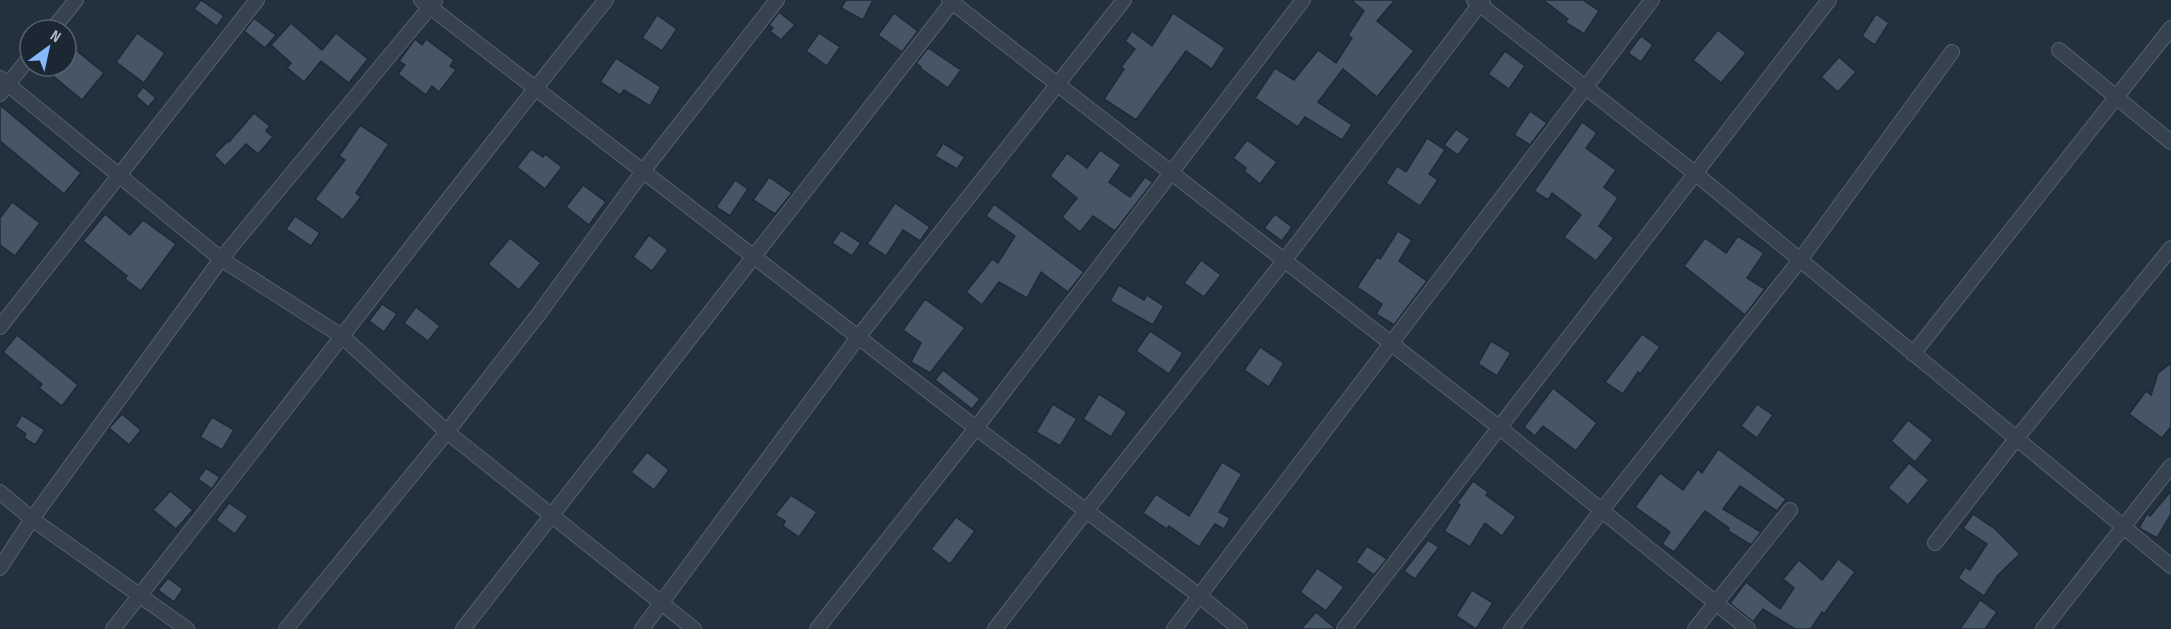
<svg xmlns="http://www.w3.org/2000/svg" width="2171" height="629" font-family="'Sofia Sans Condensed',sans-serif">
  <rect width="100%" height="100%" fill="#23313f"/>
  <!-- building -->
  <g fill="#475666" stroke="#1e2936" stroke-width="1.5">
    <polygon points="201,0 224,16 217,26 194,9"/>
    <polygon points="846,0 873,0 863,20 841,8"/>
    <polygon points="1351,0 1395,0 1377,21 1414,51 1377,97 1343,69 1318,102 1352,125 1342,140 1305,117 1298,127 1255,98 1275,68 1294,80 1318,50 1336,63 1352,38 1348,35 1364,11"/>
    <polygon points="1543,0 1583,0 1599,11 1584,34 1565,22 1568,19"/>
    <polygon points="779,12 795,25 781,40 770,31 773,28 769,25"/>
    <polygon points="894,13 918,31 902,52 878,35"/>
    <polygon points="1173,13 1225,48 1212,69 1186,51 1136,120 1104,99 1124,69 1121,67 1135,49 1125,41 1132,31 1152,46"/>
    <polygon points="1876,14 1889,23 1875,45 1862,36"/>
    <polygon points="657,15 677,29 662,51 642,38"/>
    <polygon points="254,18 276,35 265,48 244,31"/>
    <polygon points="291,23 322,50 336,33 368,59 349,83 321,61 304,82 287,68 291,63 271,45"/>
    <polygon points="1718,30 1746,53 1721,83 1693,60"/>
    <polygon points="137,33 165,53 144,83 116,62"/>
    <polygon points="819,33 840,47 827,66 806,51"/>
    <polygon points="1641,36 1653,45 1641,62 1628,53"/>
    <polygon points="415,39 422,45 426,39 454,60 450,66 456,70 439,92 432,86 426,95 398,74 405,65 399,61"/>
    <polygon points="66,42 104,73 82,100 41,66 66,66"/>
    <polygon points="928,48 961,70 948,88 920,68 921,67 916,63"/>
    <polygon points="1505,51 1525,66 1509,89 1488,74"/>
    <polygon points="1839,57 1856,72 1838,92 1821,77"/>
    <polygon points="616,58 661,87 650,106 624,90 620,95 600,82"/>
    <polygon points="143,87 156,98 148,107 136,96"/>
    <polygon points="0,105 81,173 64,194 0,141"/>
    <polygon points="1530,111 1547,123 1530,145 1514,135"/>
    <polygon points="254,113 270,126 266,131 273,137 258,154 246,144 225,166 214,155 228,141 229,142"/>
    <polygon points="1582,122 1597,133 1586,148 1616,170 1604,187 1618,198 1599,226 1614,238 1596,261 1564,237 1581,215 1552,193 1548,200 1534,191"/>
    <polygon points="360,125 389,144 356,193 361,197 343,220 315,199 345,160 339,156"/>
    <polygon points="1456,129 1470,139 1458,155 1444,145"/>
    <polygon points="1427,138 1445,150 1429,174 1438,180 1420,206 1386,183 1397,166 1406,172"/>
    <polygon points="1247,140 1277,162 1260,184 1244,171 1246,168 1233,158"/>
    <polygon points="943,143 965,157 957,169 935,156"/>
    <polygon points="531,149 543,157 545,154 562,167 545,189 517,167"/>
    <polygon points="1100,150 1121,165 1109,182 1130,197 1145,177 1153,182 1115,231 1093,216 1080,232 1062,217 1077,198 1050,176 1067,153 1087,168"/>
    <polygon points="769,177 792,193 775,214 753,200"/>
    <polygon points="735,180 748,189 730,216 716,207"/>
    <polygon points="583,185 606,202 589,225 566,207"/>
    <polygon points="12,202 40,223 15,256 0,245 0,218"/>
    <polygon points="895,203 930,227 920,241 903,230 886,256 867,244"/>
    <polygon points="994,204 1084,272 1068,292 1041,272 1027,298 999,282 982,305 966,292 992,259 998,263 1015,236 986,216"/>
    <polygon points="105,214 130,235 143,220 176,244 141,291 125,279 127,276 83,241"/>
    <polygon points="1275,214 1292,227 1282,241 1264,228"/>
    <polygon points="295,216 320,233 311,246 286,229"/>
    <polygon points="841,230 861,243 852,256 832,243"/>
    <polygon points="1398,231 1412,240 1399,261 1427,281 1394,325 1376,314 1382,304 1357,287 1377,257 1380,259"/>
    <polygon points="649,235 668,250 652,271 633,257"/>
    <polygon points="1738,236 1764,253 1747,278 1765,289 1745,315 1684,266 1705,238 1726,253"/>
    <polygon points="510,238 541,263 519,290 488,264"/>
    <polygon points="1201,260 1221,275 1204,297 1184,283"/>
    <polygon points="1119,285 1144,300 1147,295 1164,306 1153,325 1110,301"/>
    <polygon points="925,299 965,328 930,373 911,362 921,343 903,330"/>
    <polygon points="382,304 397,314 384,332 369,321"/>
    <polygon points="416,307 440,326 428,341 404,323"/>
    <polygon points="1150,331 1183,353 1169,374 1136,351"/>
    <polygon points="1642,334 1660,347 1640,374 1638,372 1623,394 1605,382"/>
    <polygon points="17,335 78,385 62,406 39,388 42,384 3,352"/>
    <polygon points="1491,341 1511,353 1497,376 1478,364"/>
    <polygon points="1260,347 1284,363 1269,387 1244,370"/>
    <polygon points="2171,363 2171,427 2162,438 2129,414 2146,391 2151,395 2158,373"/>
    <polygon points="943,370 980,399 972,409 935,380"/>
    <polygon points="1553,388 1597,423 1576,451 1543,426 1535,436 1524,427"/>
    <polygon points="1099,394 1127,412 1111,437 1083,419"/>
    <polygon points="1053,404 1077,419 1060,446 1036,432"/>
    <polygon points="1757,404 1773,415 1757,438 1741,426"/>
    <polygon points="122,414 141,430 129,445 109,428"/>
    <polygon points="22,415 45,430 35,445 24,438 26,434 15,426"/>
    <polygon points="212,417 234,430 222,450 200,437"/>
    <polygon points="1908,420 1933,440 1915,462 1891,441"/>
    <polygon points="1718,449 1786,499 1777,511 1740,486 1723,509 1761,532 1751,545 1728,531 1729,528 1705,511 1674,552 1662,544 1670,532 1635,507 1660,473 1683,490 1698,469 1702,473"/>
    <polygon points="647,452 669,470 654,490 631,472"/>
    <polygon points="1222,462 1242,474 1219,512 1230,518 1224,529 1215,524 1199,547 1169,526 1167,529 1143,513 1156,494 1189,516"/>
    <polygon points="1909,463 1929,480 1908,505 1888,488"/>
    <polygon points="206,468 220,477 212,489 198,479"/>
    <polygon points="1473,481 1488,492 1486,495 1516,517 1502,536 1485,523 1470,547 1444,531 1460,505 1457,503"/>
    <polygon points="170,491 193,510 176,529 153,510"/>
    <polygon points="2171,491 2171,514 2157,538 2139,528 2147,514 2150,516"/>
    <polygon points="791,495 817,512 799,537 783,526 785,521 775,515"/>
    <polygon points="229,503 248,516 235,534 216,520"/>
    <polygon points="1973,514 1995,529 2020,554 1998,575 1984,596 1958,578 1965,567 1970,570 1987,544 1963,528"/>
    <polygon points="956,517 975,531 950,564 931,549"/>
    <polygon points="1428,540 1439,547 1415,579 1404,571"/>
    <polygon points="1367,546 1387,559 1374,575 1356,562"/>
    <polygon points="1838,559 1855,572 1824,614 1822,612 1811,629 1795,629 1763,609 1753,622 1730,603 1746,582 1780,609 1794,588 1783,579 1799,560 1822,580"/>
    <polygon points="1317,568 1344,587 1326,611 1300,592"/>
    <polygon points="168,578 183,589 174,602 158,590"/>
    <polygon points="1472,590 1493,603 1476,629 1456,616"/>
    <polygon points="1980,600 1997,612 1985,629 1960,629"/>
    <polygon points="1316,612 1335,628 1335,629 1301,629"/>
  </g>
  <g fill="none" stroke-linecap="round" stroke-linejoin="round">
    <defs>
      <g id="street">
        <polyline points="421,0 976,428 1201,597 1240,629"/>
        <polyline points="949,0 1500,428 1748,629"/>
        <polyline points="1474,0 1696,174 2171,566"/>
        <polyline points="52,30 76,0"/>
        <polyline points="2059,50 2171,142"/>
        <polyline points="0,78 221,259 343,337 447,432 694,629"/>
        <polyline points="0,94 30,57"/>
        <polyline points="0,327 257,0"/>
        <polyline points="1913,354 2171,28"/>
        <polyline points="0,492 32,519 187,629"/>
        <polyline points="1935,543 2016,439 2171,248"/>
        <polyline points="0,568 32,519 221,259 435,1"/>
        <path d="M113,629C279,421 439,207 606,0"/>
        <polyline points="286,629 447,432 538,315 644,170 777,0"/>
        <polyline points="463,629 954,0"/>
        <polyline points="642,629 859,336 1124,0"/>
        <polyline points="817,629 976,428 1303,0"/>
        <polyline points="995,629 1086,511 1284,261 1483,0"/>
        <polyline points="1174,629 1652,0"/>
        <polyline points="1344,629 1829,0"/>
        <polyline points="1511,629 1602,510 1800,260 1952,52"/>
        <polyline points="1695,629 1790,510"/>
        <polyline points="2043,629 2171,466"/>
      </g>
    </defs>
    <!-- street casing -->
    <use href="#street" stroke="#55606d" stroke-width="16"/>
    <!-- street -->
    <use href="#street" stroke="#37424f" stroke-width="14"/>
  </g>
  <!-- north arrow -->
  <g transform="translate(48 48) rotate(33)"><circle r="28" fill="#1c2734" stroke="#586370" stroke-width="1.5"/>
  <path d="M0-4.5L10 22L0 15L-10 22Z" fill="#86b9fc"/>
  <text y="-9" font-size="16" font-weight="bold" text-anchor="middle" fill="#b3bdca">N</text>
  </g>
</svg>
